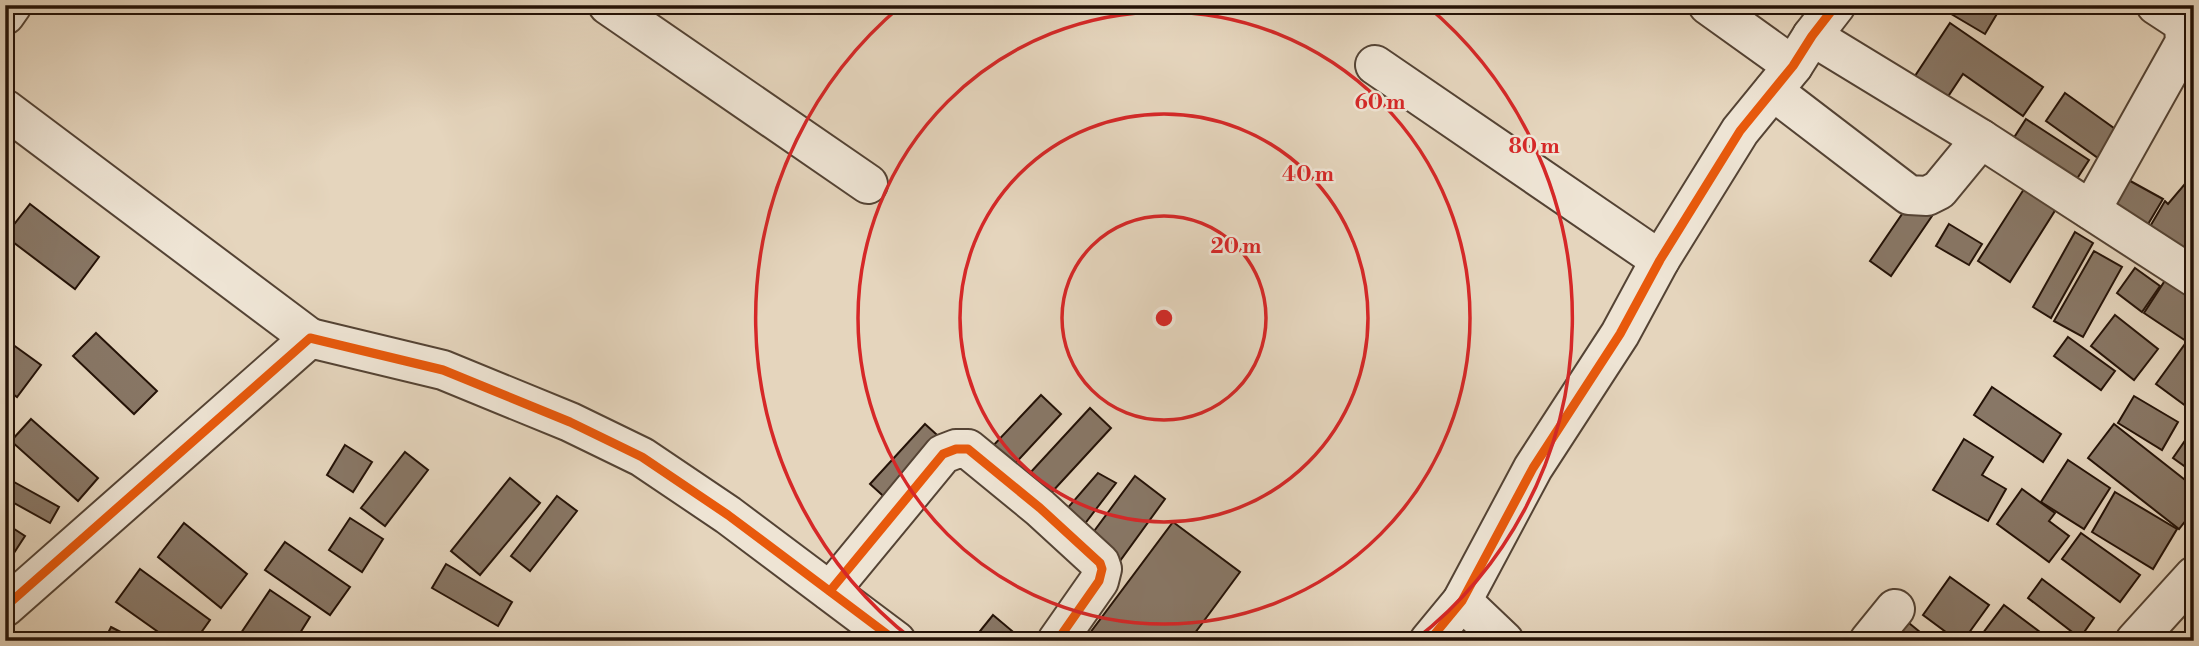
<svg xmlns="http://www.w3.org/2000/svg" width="2199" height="646" font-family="'Libre Bodoni',serif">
  <rect width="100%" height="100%" fill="#e5d5bd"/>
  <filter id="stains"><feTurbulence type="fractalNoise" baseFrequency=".00286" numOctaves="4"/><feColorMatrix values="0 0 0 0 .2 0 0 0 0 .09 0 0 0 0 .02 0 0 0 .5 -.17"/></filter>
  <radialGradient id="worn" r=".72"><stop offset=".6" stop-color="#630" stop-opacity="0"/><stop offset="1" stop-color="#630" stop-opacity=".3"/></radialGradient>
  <!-- building -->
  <g fill="#876" stroke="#241207" stroke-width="2">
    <polygon points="1936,5 1998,5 2001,7 1985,34"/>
    <polygon points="1950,23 2043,87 2023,116 1963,74 1941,107 1909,85"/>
    <polygon points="2065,93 2125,136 2105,163 2046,121"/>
    <polygon points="2026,119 2089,160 2069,191 2006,150"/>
    <polygon points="2194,169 2194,262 2145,235 2165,201 2168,204 2185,184"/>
    <polygon points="2114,172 2163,199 2144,231 2097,205"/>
    <polygon points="2024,189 2056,209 2010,282 1978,261"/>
    <polygon points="1911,201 1932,216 1891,276 1870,261"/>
    <polygon points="30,204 99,257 75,289 5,236"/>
    <polygon points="1949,224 1982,244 1969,265 1936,246"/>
    <polygon points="2075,232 2093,243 2051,318 2033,307"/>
    <polygon points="2094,251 2122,267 2083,337 2054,321"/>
    <polygon points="2135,268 2160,286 2142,312 2117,293"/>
    <polygon points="2166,279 2194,297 2194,343 2191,341 2189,343 2144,313"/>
    <polygon points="2115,315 2158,349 2134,380 2091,346"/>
    <polygon points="96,333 157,391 134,414 73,356"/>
    <polygon points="2068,337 2115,371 2101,390 2054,356"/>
    <polygon points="5,339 41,365 17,397 5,388"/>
    <polygon points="2185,344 2194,351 2194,412 2156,384"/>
    <polygon points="1992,387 2061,434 2043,462 1974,415"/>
    <polygon points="1041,395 1061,414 1010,469 990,449"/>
    <polygon points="2134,396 2178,422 2162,450 2118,423"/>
    <polygon points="1090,408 1111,428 1051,493 1030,473"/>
    <polygon points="31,419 98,478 78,501 11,441"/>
    <polygon points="925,424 947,444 891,503 870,484"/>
    <polygon points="2114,424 2194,487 2194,510 2179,529 2088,458"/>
    <polygon points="2191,432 2194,434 2194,473 2173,458"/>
    <polygon points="1964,439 1993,457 1982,475 2006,489 1988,521 1933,490"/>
    <polygon points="345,445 372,462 353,492 327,475"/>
    <polygon points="405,452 428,470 385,526 361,508"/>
    <polygon points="2068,460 2110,488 2084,529 2041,502"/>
    <polygon points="1098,473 1116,483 1077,534 1059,518"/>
    <polygon points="1135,476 1165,499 1117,565 1086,542"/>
    <polygon points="5,477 59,507 50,523 5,498"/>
    <polygon points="510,478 540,503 480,575 451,551"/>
    <polygon points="2022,489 2055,513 2049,521 2069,536 2049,562 1997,524"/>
    <polygon points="2115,492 2177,529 2153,569 2092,532"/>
    <polygon points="557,496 577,511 530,571 511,556"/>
    <polygon points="350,518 383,539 362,572 329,550"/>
    <polygon points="1173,522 1240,572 1189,641 1084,641"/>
    <polygon points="5,523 25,536 12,556 5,552"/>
    <polygon points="184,523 247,574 221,608 158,557"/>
    <polygon points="2081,533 2140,575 2120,602 2062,559"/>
    <polygon points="285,542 350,587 330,615 265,570"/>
    <polygon points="446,564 512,602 498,626 432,588"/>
    <polygon points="140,569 210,620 195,641 171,641 116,602"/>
    <polygon points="1950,577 1989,605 1963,641 1958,641 1923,615"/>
    <polygon points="2042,579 2094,618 2080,638 2028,598"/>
    <polygon points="270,590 310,617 295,641 253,641 241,633"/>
    <polygon points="2004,605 2052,641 1977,641"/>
    <polygon points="993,615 1024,641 972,641"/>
    <polygon points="1904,619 1931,641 1887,641"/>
    <polygon points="111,627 138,641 104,641"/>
  </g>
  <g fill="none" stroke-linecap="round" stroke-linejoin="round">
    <defs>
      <g id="minor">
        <polyline points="608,5 868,184"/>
        <polyline points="1708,5 1793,66"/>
        <polyline points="5,15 12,5"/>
        <polyline points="1812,36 1981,139 2194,277"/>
        <polyline points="1375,65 1660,260"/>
        <polyline points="1773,91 1909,195 1927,196 1939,190 1981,139"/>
        <polyline points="5,109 310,338"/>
        <polyline points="2091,210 2185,42 2184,26 2182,22 2156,5"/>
        <polyline points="830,591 943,454 956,449 968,449 1040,508 1100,563 1102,569 1099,581 1057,641"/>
        <polyline points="1462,601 1504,641"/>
        <polyline points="5,607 310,338 443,370 570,422 642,457 728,515 896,641"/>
        <polyline points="1429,641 1462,601 1533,468 1620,334 1660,260 1740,131 1793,66 1812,36 1836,5"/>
        <polyline points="1869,641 1895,609"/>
        <polyline points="2135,641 2194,576"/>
      </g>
    </defs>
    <!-- minor casing -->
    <use href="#minor" stroke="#544334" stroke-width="42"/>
    <!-- minor -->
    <use href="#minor" stroke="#eee4d4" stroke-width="38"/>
    <defs>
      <g id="cycleway">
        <polyline points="830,591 943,454 956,449 968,449 1040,508 1100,563 1102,569 1099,581 1057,641"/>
        <polyline points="5,607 310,338 443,370 570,422 642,457 728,515 896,641"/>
        <polyline points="1429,641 1462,601 1533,468 1620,334 1660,260 1740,131 1793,66 1812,36 1836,5"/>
      </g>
    </defs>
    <!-- cycleway casing -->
    <use href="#cycleway" stroke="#eee4d4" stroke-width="13"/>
    <!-- cycleway -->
    <use href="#cycleway" stroke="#e8590c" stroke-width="9"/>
  </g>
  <!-- distance rings -->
  <g fill="none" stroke="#d62828" stroke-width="3.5">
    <circle cx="1164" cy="318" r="102"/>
    <circle cx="1164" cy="318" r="204"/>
    <circle cx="1164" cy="318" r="306"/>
    <path d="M913 640A408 408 0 0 1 902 5M1426 5A408 408 0 0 1 1415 640"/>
  </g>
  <circle cx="1164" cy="318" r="10" fill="#d62828" stroke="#eee4d4" stroke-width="3.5"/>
  <g font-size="21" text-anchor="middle" font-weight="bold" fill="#d62828" stroke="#eee4d4" stroke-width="5" stroke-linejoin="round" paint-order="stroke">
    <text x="1380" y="109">60 m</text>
    <text x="1534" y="153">80 m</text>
    <text x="1308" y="181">40 m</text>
    <text x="1236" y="253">20 m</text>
  </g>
  <!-- margin -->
  <rect width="2199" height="646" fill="none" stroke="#e5d5bd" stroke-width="28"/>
  <rect x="7" y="7" width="2185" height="632" fill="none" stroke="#241207" stroke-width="3.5"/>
  <rect x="14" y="14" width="2171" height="618" fill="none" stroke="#241207" stroke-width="2"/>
  <rect width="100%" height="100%" filter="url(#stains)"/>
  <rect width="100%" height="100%" fill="url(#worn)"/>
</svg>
